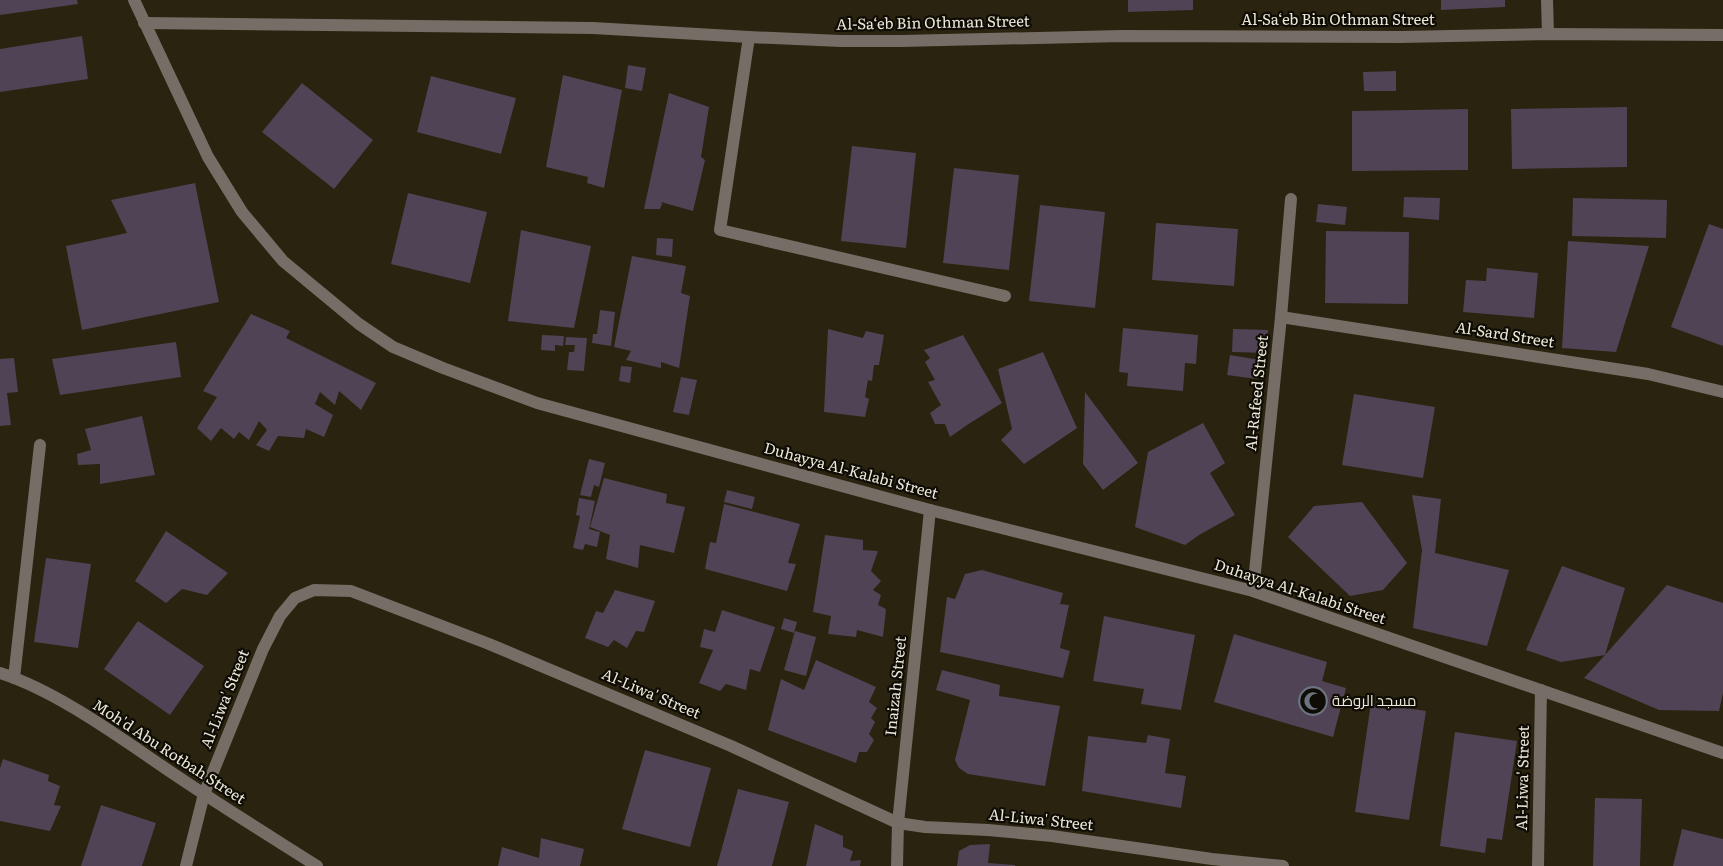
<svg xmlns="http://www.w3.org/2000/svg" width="1723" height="866" font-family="Literata,Cairo,serif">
  <rect width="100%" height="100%" fill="#2a230f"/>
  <!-- building -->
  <g fill="#504355">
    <polygon points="0,0 77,0 78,4 0,15"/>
    <polygon points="1128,0 1193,0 1193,10 1128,12"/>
    <polygon points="1441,0 1505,0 1505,7 1441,10"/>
    <polygon points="82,36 88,79 0,92 0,49"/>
    <polygon points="628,65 646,68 642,91 625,88"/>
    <polygon points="1396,71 1396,91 1364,91 1363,72"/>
    <polygon points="563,75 622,90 604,188 587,183 588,177 546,167"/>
    <polygon points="431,76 516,98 501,154 417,132"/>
    <polygon points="302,83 373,140 334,189 262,132"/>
    <polygon points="669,93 709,107 701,157 705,160 693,211 661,202 662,204 660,209 644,209"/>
    <polygon points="1627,107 1627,167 1512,169 1511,109"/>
    <polygon points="1468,109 1468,170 1352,171 1352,111"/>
    <polygon points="852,146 916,153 906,248 841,241"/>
    <polygon points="954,168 1019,175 1009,270 943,263"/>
    <polygon points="195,183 219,302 82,330 66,246 127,233 111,200"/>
    <polygon points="408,193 487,212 470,283 391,264"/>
    <polygon points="1404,197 1440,198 1439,220 1403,217"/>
    <polygon points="1573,198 1667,200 1666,238 1572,236"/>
    <polygon points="1318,204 1347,207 1345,225 1316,222"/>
    <polygon points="1040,205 1105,212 1095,308 1029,301"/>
    <polygon points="1156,223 1238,229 1234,286 1152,280"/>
    <polygon points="1709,224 1723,229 1723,346 1671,327"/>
    <polygon points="521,230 591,246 574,328 508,321"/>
    <polygon points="1326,231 1409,232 1408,304 1325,303"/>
    <polygon points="657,238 673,239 672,257 656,255"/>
    <polygon points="1568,241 1649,246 1616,352 1562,348"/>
    <polygon points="632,256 686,266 681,293 690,296 679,368 661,362 661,368 626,360 631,351 614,347"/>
    <polygon points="1487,268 1538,273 1534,318 1463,312 1466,280 1486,281"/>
    <polygon points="600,310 615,312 611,346 592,343 593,334 597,334"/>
    <polygon points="251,314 290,331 286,338 376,383 361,410 339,391 335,405 320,392 315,404 333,415 324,437 306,429 304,438 278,436 269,451 256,445 267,430 259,421 249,440 239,432 234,439 221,428 211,441 197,428 217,397 203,391"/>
    <polygon points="1123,328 1198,335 1196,364 1185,363 1183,391 1127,386 1128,373 1119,372"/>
    <polygon points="828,329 863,338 866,331 884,335 879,365 874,365 872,381 868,380 865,397 869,399 865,417 824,412"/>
    <polygon points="1233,329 1268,330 1267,353 1232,352"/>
    <polygon points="542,335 564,336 563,346 555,345 555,351 541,350"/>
    <polygon points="963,335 1002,403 967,425 950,437 945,424 935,424 930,413 941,405 928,382 935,380 925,362 930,358 924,350"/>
    <polygon points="566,337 587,338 584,371 567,370 569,352 574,352 575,345 565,345"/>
    <polygon points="176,342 181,377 60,395 52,359"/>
    <polygon points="1043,352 1077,428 1024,464 1001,440 1012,429 998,369"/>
    <polygon points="1230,355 1260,360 1257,379 1227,375"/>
    <polygon points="14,358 18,392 7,393 11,425 0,426 0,359"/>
    <polygon points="621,366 632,367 630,383 619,381"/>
    <polygon points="681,377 697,380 689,415 673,412"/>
    <polygon points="1085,392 1138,463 1103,490 1083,464"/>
    <polygon points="1354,394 1435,407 1423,478 1342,465"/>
    <polygon points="142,416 155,475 100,484 100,464 78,465 77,454 91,450 85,429"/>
    <polygon points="1203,423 1225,463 1210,473 1235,515 1199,535 1185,545 1135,527 1148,452"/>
    <polygon points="589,459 605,463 599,487 594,485 591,497 580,495"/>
    <polygon points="604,478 667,494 666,503 685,507 674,553 640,545 638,568 606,559 610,535 590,527"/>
    <polygon points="727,490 755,497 752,509 724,502"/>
    <polygon points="1412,495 1441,499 1435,553 1509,570 1487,646 1413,628 1422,550"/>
    <polygon points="579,498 595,501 589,529 600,532 597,547 585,544 583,550 573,548 580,516 576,515"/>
    <polygon points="1362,502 1407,563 1383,590 1350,596 1288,537 1314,506"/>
    <polygon points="724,504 800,524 788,563 796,564 787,591 705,569 710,542 716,543"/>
    <polygon points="166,531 228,573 207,595 182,589 166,603 135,581"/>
    <polygon points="825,535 863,540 863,550 878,551 871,571 881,581 873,590 881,595 878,605 886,609 883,637 857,630 856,637 828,634 831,616 813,612"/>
    <polygon points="46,558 91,564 78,648 34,642"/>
    <polygon points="1562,566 1625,588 1605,655 1667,585 1723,603 1723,693 1719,711 1659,710 1584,678 1605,655 1561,662 1526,650"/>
    <polygon points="982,570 1063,593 1060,604 1069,605 1060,648 1070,651 1063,678 940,652 947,597 955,599 965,574"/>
    <polygon points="615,590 655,601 644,632 636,631 627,648 614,640 608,647 585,638 596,611 603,613"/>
    <polygon points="722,610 775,627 760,672 750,669 746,690 726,684 720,691 699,683 713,650 700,647 704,629 715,632"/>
    <polygon points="1104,616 1195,635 1181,710 1141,704 1144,689 1093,681"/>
    <polygon points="784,618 797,622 794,633 781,629"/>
    <polygon points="138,621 204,666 170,715 104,669"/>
    <polygon points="795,631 816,637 806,676 784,670"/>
    <polygon points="1234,634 1327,662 1322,681 1346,688 1333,737 1214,702"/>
    <polygon points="816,660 876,687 869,702 877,708 871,718 875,722 869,734 874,740 867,752 859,752 856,763 768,730 781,679 804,690"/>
    <polygon points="942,670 1000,685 999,696 1060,706 1045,786 968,774 959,768 955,760 970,700 936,690"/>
    <polygon points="1371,703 1426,711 1409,820 1355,812"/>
    <polygon points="1455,732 1517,741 1502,840 1487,838 1485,853 1440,846"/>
    <polygon points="1148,735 1170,739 1165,773 1186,776 1181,808 1082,791 1088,736 1146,743"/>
    <polygon points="645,750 711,768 690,847 622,829"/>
    <polygon points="3,759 49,775 48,781 60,786 54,805 61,806 50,831 0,821 0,768"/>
    <polygon points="738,789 789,802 772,866 717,866"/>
    <polygon points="1595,798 1642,799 1640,866 1593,866"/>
    <polygon points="101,805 156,823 142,866 81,866"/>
    <polygon points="815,824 843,836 843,847 853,851 850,861 861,860 860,866 806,866"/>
    <polygon points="1682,829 1723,839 1723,866 1673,866"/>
    <polygon points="541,838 584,849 580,866 498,866 502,847 539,858"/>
    <polygon points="990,844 988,863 1015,865 1015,866 957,866 959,851 970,845"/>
  </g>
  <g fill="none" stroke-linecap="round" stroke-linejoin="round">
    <!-- minor -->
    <g stroke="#756d66" stroke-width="12">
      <polyline points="134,0 208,157 242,212 283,261 359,324 393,347 443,368 537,403 930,510 1253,591 1723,753"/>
      <polyline points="1547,0 1548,34"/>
      <polyline points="144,23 593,28 749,37 841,41 901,41 1122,36 1401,37 1548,34 1723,35"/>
      <polyline points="749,37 720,230 1005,296"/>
      <polyline points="1281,317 1648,374 1723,392"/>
      <polyline points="1253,591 1281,317 1291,199"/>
      <path d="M0,673C54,690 115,734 162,766C213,801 265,833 317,866"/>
      <polyline points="14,678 40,445"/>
      <polyline points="186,866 204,794 263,649 280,616 295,598 314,590 351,591 489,644 731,746 898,823 925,827 988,830 1052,836 1212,859 1283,866"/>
      <polyline points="897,866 898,823 930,510"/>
      <polyline points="1538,866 1541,690"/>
    </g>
  </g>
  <!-- icons -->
  <defs>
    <symbol id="mosque-ring" viewBox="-11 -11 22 22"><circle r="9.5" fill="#0f0c05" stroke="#6b7280" stroke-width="1.5"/><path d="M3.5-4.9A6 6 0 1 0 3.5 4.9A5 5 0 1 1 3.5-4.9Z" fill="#6b7280"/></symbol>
  </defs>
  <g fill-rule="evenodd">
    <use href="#mosque-ring" x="1297" y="685" width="32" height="32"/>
  </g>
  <g text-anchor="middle" stroke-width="4.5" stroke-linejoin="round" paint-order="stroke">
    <!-- street labels -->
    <g font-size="15" fill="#ebe7da" stroke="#0f0c05">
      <text x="1338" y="25">Al-Sa‘eb Bin Othman Street</text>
      <text transform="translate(933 23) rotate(-1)" y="5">Al-Sa‘eb Bin Othman Street</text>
      <text transform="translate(1505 335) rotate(9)" y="5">Al-Sard Street</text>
      <text transform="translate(1257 393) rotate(-84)" y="5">Al-Rafeed Street</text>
      <text transform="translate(851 471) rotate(15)" y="5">Duhayya Al-Kalabi Street</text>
      <text transform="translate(1300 592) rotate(18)" y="5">Duhayya Al-Kalabi Street</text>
      <text transform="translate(896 686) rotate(-84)" y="5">Inaizah Street</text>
      <text transform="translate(651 694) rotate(23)" y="5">Al-Liwa' Street</text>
      <text transform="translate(225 699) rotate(-68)" y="5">Al-Liwa' Street</text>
      <text transform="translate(169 752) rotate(33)" y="5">Moh'd Abu Rotbah Street</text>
      <text transform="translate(1523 778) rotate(-89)" y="5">Al-Liwa' Street</text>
      <text transform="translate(1041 820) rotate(6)" y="5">Al-Liwa' Street</text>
    </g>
    <!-- poi labels -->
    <g font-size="15" fill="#ebe7da" stroke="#0f0c05" text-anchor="start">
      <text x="1332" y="706">مسجد الروضة</text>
    </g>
  </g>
</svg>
